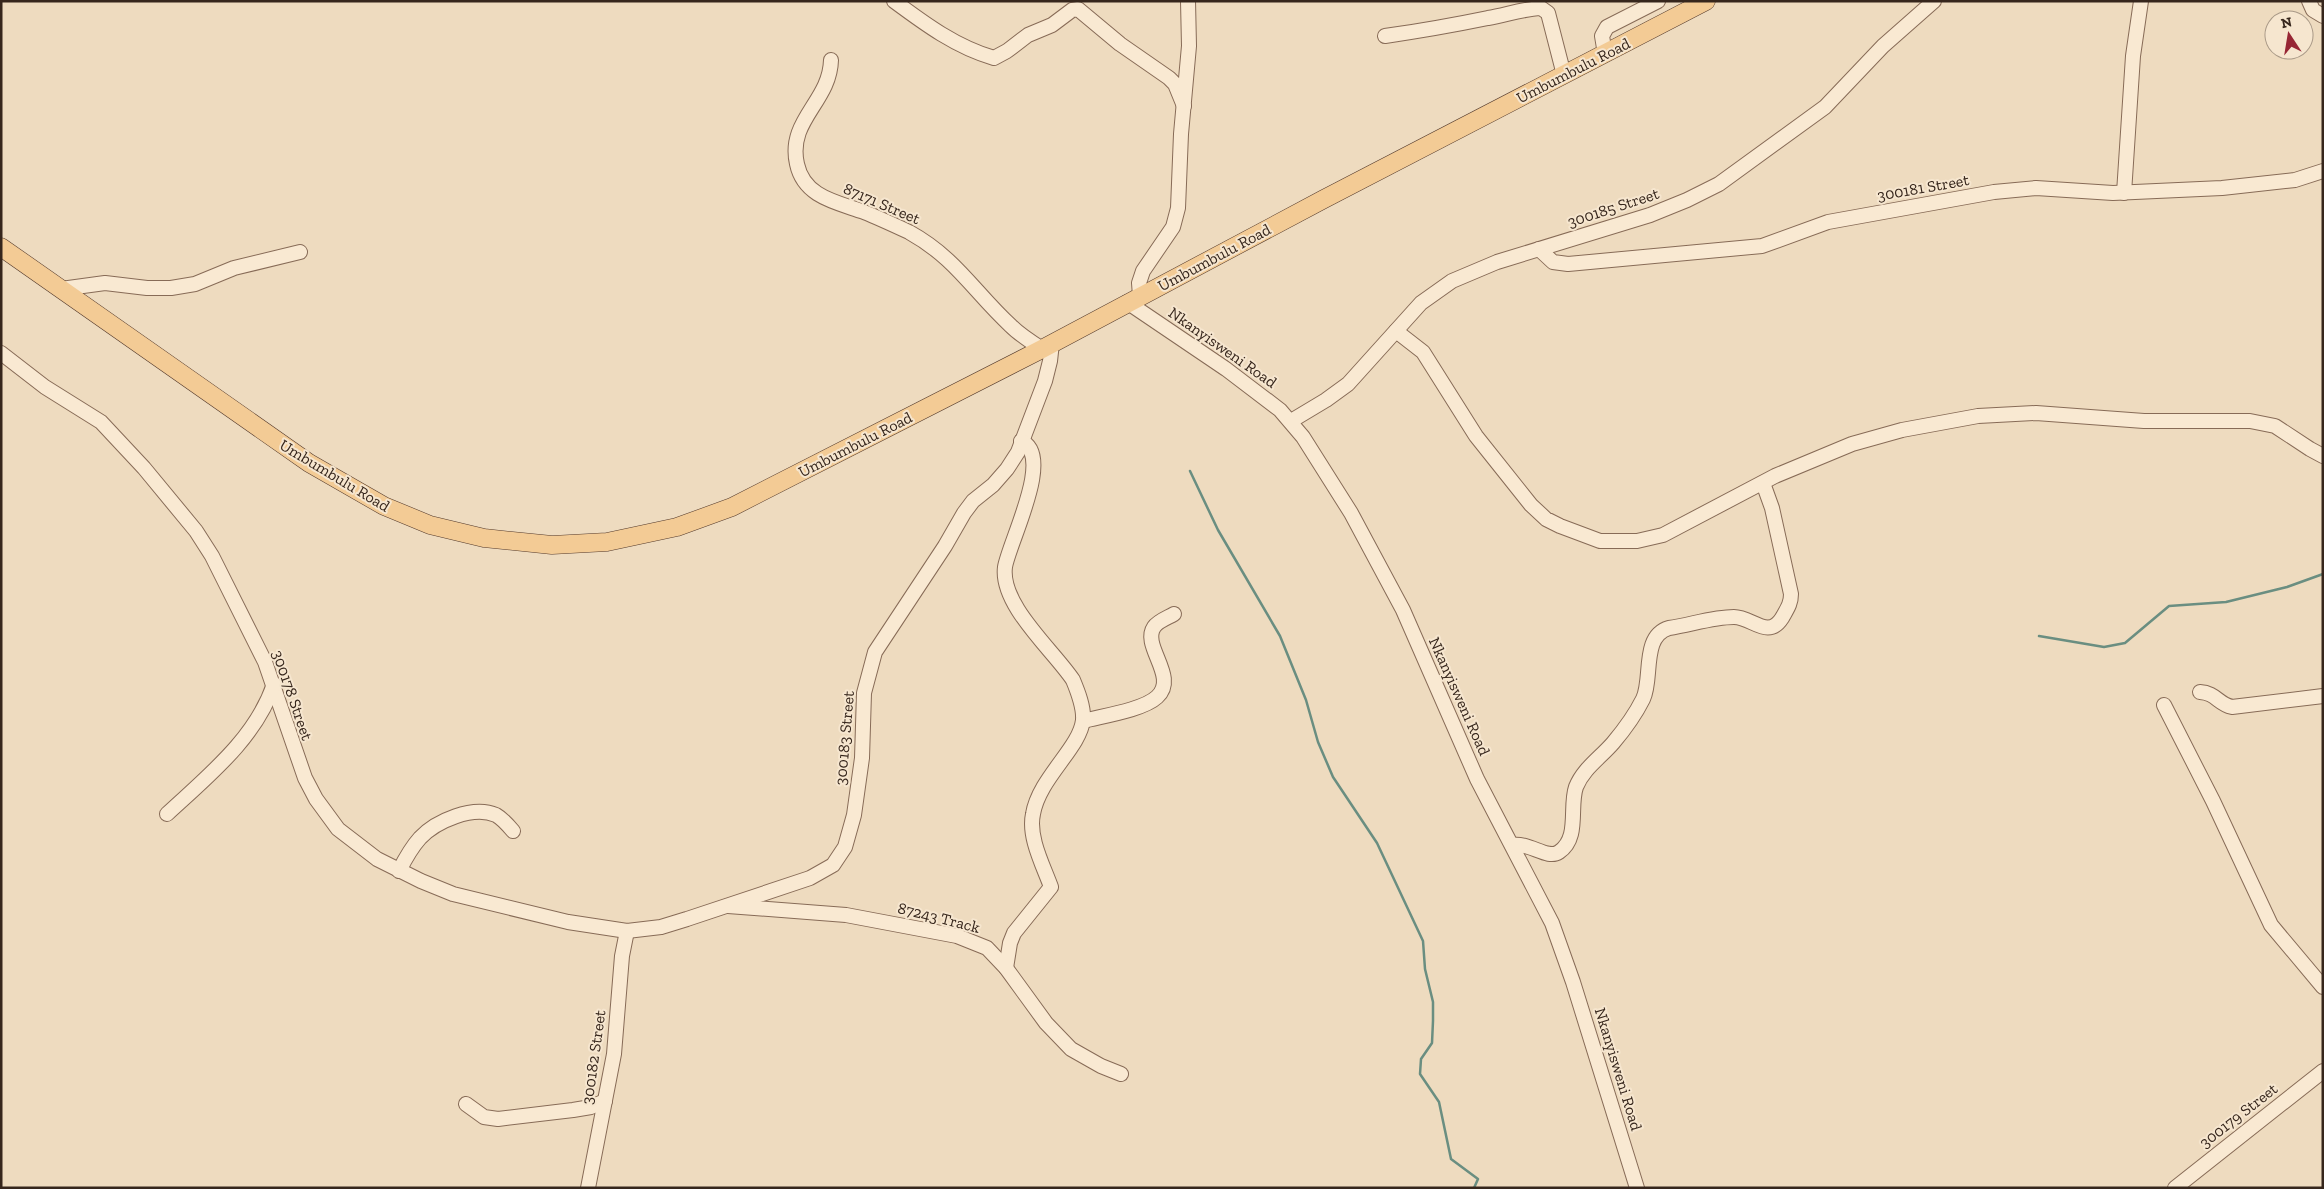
<svg xmlns="http://www.w3.org/2000/svg" width="2324" height="1189" font-family="'Zilla Slab',serif">
  <rect width="100%" height="100%" fill="#eedbbf"/>
  <g fill="none" stroke-linecap="round" stroke-linejoin="round">
    <!-- stream -->
    <g stroke="#6a8e81" stroke-width="2.5">
      <polyline points="1190,471 1218,530 1280,636 1306,700 1318,742 1333,777 1377,843 1423,941 1425,969 1433,1002 1433,1021 1432,1043 1421,1059 1420,1074 1439,1102 1451,1159 1478,1179 1474,1188"/>
      <polyline points="2039,636 2104,647 2125,643 2169,606 2226,602 2287,587 2323,574"/>
    </g>
    <defs>
      <g id="minor">
        <path d="M894,1C925,24 956,47 994,58L1007,51L1028,35L1052,25L1072,10L1078,9L1120,44L1169,78L1175,84L1184,106"/>
        <polyline points="2309,1 2313,10 2323,16"/>
        <path d="M1385,36C1420,31 1454,25 1488,18C1506,15 1522,9 1541,8L1548,13L1564,75"/>
        <polyline points="1605,54 1602,36 1607,27 1658,1"/>
        <path d="M831,60C830,102 787,120 797,164C804,197 836,202 864,212C879,218 894,225 909,232C956,258 974,292 1011,326C1020,335 1031,342 1042,349"/>
        <polyline points="2124,193 2133,56 2141,1"/>
        <polyline points="1539,249 1553,262 1568,264 1762,246 1828,222 1994,192 2036,188 2113,193 2222,188 2295,180 2323,171"/>
        <polyline points="61,289 105,283 147,288 171,288 195,284 234,268 300,252"/>
        <polyline points="1140,296 1139,283 1143,271 1173,227 1178,208 1181,134 1189,46 1188,1"/>
        <polyline points="1127,302 1226,369 1280,410 1303,437 1351,513 1403,610 1477,779 1552,923 1573,982 1637,1188"/>
        <polyline points="1396,331 1423,352 1476,436 1531,505 1546,519 1560,526 1600,541 1637,541 1663,535 1775,476 1852,444 1902,430 1978,416 2036,413 2144,421 2250,421 2275,426 2310,449 2323,456"/>
        <polyline points="1,353 45,387 101,422 144,468 196,531 212,556 265,662 305,778 316,799 338,829 377,859 421,881 453,894 568,922 627,931 661,927 687,919 810,878 833,865 845,847 854,815 862,758 864,693 875,652 945,546 964,513 973,501 993,485 1007,469 1018,452 1045,381 1050,361 1052,343"/>
        <polyline points="1291,421 1326,400 1348,384 1421,303 1452,281 1497,262 1650,215 1687,200 1719,184 1825,107 1883,46 1934,1"/>
        <path d="M2200,692C2216,693 2218,704 2232,707L2323,696"/>
        <polyline points="2164,705 2213,801 2271,925 2323,987"/>
        <path d="M1083,721C1102,716 1143,710 1157,697C1179,677 1141,646 1154,627C1158,621 1167,618 1174,614"/>
        <path d="M167,814C208,776 256,738 274,684"/>
        <path d="M1512,845C1530,842 1547,860 1559,852C1580,838 1569,807 1576,787C1583,769 1600,758 1613,743C1624,730 1635,715 1643,699C1653,679 1641,636 1669,628C1690,625 1713,617 1734,617C1752,617 1768,640 1782,618C1787,609 1791,604 1791,594L1772,508L1763,483"/>
        <path d="M399,871C405,859 411,848 420,838C436,821 473,805 496,815C503,819 508,825 513,831"/>
        <polyline points="728,906 846,915 957,936 987,948 1006,968 1046,1023 1071,1049 1101,1066 1121,1074"/>
        <path d="M1006,968L1010,943L1014,933L1051,887C1043,865 1028,837 1033,814C1039,778 1080,748 1083,720C1084,707 1078,692 1073,680C1053,650 1000,605 1005,567C1009,542 1055,455 1021,441"/>
        <polyline points="466,1104 484,1117 498,1119 573,1110 591,1107 605,1101"/>
        <polyline points="588,1188 614,1054 622,956 627,931"/>
        <polyline points="2175,1188 2323,1071"/>
      </g>
      <polyline id="major" points="1,247 309,463 384,506 430,525 484,538 552,545 607,542 677,527 732,507 1042,349 1324,199 1706,1"/>
    </defs>
    <!-- minor casing -->
    <use href="#minor" stroke="#876b57" stroke-width="16"/>
    <!-- major casing -->
    <use href="#major" stroke="#543a2c" stroke-width="19"/>
    <!-- minor -->
    <use href="#minor" stroke="#f9e9d2" stroke-width="14"/>
    <!-- major -->
    <use href="#major" stroke="#f3cb95" stroke-width="18"/>
  </g>
  <g text-anchor="middle" stroke-width="4" stroke-linejoin="round" paint-order="stroke">
    <!-- street labels -->
    <g font-size="16" fill="#36261c" stroke="#f6e6cf">
      <text transform="translate(1573 70) rotate(-27)" y="6">Umbumbulu Road</text>
      <text transform="translate(1923 187) rotate(-10)" y="6">300181 Street</text>
      <text transform="translate(882 203) rotate(23)" y="6">87171 Street</text>
      <text transform="translate(1613 207) rotate(-18)" y="6">300185 Street</text>
      <text transform="translate(1214 257) rotate(-28)" y="6">Umbumbulu Road</text>
      <text transform="translate(1223 347) rotate(35)" y="6">Nkanyisweni Road</text>
      <text transform="translate(855 444) rotate(-27)" y="6">Umbumbulu Road</text>
      <text transform="translate(335 475) rotate(31)" y="6">Umbumbulu Road</text>
      <text transform="translate(293 695) rotate(71)" y="6">300178 Street</text>
      <text transform="translate(1460 696) rotate(66)" y="6">Nkanyisweni Road</text>
      <text transform="translate(844 738) rotate(-85)" y="6">300183 Street</text>
      <text transform="translate(939 917) rotate(14)" y="6">87243 Track</text>
      <text transform="translate(593 1057) rotate(-82)" y="6">300182 Street</text>
      <text transform="translate(1619 1069) rotate(73)" y="6">Nkanyisweni Road</text>
      <text transform="translate(2238 1115) rotate(-38)" y="6">300179 Street</text>
    </g>
  </g>
  <!-- border -->
  <rect width="2324" height="1189" fill="none" stroke="#36261c" stroke-width="5"/>
  <!-- north arrow -->
  <g transform="translate(2289 35) rotate(348)"><circle r="24" fill="#f6e6cf" stroke="#a99987"/>
  <path d="M0-4L9 19L0 12L-9 19Z" fill="#972634"/>
  <text y="-8" font-size="14" font-weight="bold" text-anchor="middle" fill="#36261c">N</text>
  </g>
</svg>
